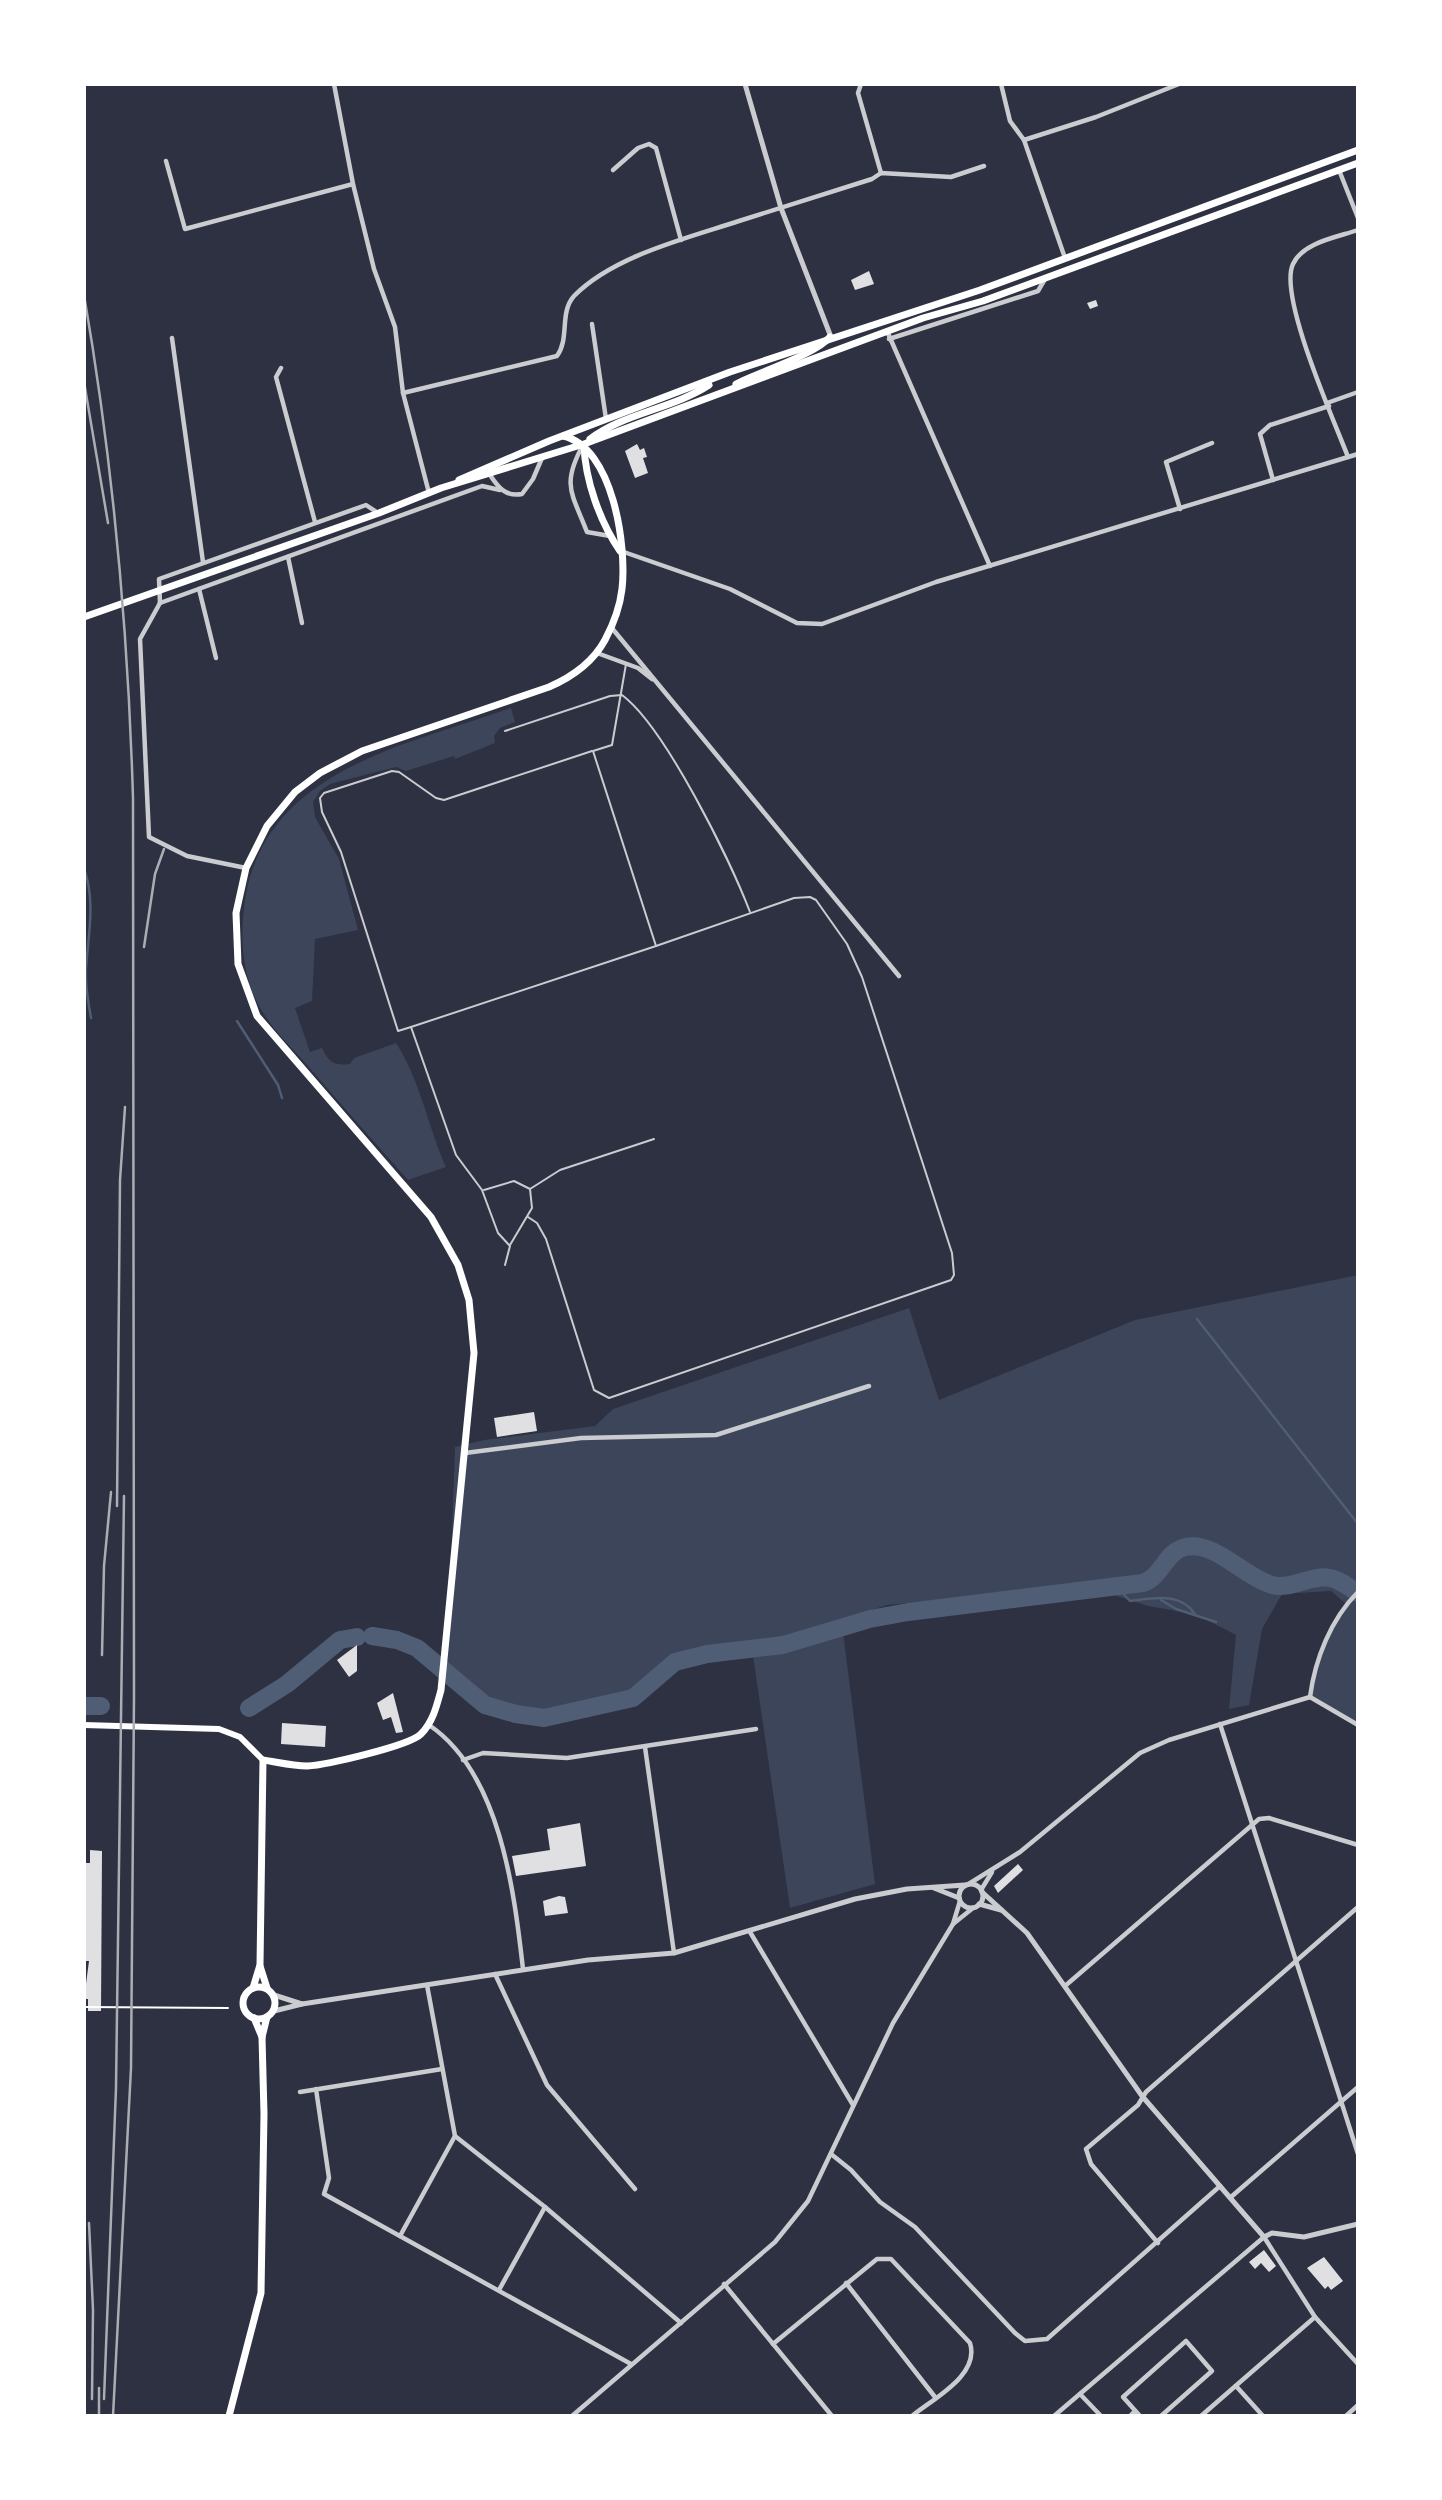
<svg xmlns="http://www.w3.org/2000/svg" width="1442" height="2500" font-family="'Crimson Pro',serif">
  <rect width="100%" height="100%" fill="#2d3142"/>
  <!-- green -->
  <g fill="#3c4559">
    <path d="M511,708L515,722L500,728L494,736L495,743L455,759L454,756L406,771L396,767L330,784L320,791L313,802L315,817L339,859L358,930L315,939L312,1001L295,1008L310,1052L322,1048C329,1063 335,1066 350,1064L354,1058L396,1043C420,1079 428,1127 446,1167L408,1180C374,1142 340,1103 306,1064C290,1046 271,1028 259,1006C243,977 240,941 244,908C259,771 404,746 511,708Z"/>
    <polygon points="1358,1275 1358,1725 1310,1697 1324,1647 1346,1604 1331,1591 1282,1594 1262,1629 1249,1705 1229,1709 1236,1635 1195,1614 1148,1606 1114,1595 1070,1600 968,1597 887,1605 791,1636 700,1648 660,1674 633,1698 544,1718 516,1714 485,1705 447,1673 455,1447 484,1440 595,1426 613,1409 909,1308 939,1400 1135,1320"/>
    <polygon points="843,1632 875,1884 790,1908 753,1656 784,1650"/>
  </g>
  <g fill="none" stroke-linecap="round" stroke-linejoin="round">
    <!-- stream -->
    <g stroke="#4f5d75" stroke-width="2.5">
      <path d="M84,869C96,901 88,936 86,969C85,985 88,1002 91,1018"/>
      <polyline points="237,1021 278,1085 282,1098"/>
      <polyline points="1197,1319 1358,1524"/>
      <path d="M1116,1586L1130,1601C1155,1598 1180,1592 1195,1614"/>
      <polyline points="1161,1600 1176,1609 1216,1622"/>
    </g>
    <!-- river -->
    <g stroke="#4f5d75" stroke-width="18">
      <path d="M372,1636L397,1640L417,1648L485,1705L516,1714L544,1718L633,1698L675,1662L707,1654L783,1645L870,1619L908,1612L1143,1583C1163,1576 1165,1551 1186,1547C1215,1541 1244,1577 1272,1585C1292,1590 1311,1574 1330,1578C1339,1579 1350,1588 1358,1593"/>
      <polyline points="84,1706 101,1706"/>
      <polyline points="249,1708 287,1684 340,1640 357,1637"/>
    </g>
  </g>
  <!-- building -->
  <g fill="#e0e0e3">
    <polygon points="869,271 874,284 855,290 851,280"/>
    <polygon points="1096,300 1098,306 1090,309 1087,303"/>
    <polygon points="637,444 640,450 644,448 647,457 643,458 648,473 635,478 625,451"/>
    <polygon points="534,1412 537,1431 497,1437 494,1418"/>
    <polygon points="357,1645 357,1671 349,1677 337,1660"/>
    <polygon points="393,1693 403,1732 396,1733 391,1717 383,1720 377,1703"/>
    <polygon points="282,1723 326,1726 325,1747 281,1744"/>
    <polygon points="580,1823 586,1866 516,1876 512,1856 550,1850 547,1829"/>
    <polygon points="90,1850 102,1851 101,2011 88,2011 88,1999 84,1999 89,1961 84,1961 84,1863 90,1863"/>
    <polygon points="1018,1864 1023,1870 998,1893 994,1886"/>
    <polygon points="559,1896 565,1897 568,1913 545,1916 543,1901"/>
    <polygon points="1264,2250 1276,2266 1269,2272 1261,2263 1255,2269 1249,2262"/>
    <polygon points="1324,2257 1343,2281 1331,2290 1328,2286 1325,2289 1307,2268"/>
  </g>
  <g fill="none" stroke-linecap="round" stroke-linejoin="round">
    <!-- path -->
    <polyline stroke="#fff" stroke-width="2" points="84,2007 228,2008"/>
    <!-- service -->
    <g stroke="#caccd0" stroke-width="2">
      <path d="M505,731L610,696L622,695C665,727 730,860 750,912"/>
      <polyline points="411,1027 398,1031 341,852 322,812 320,798 324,793 392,771 399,772 436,798 444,800 592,751"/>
      <polyline points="530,1189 560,1170 654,1139"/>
      <polyline points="484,1190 514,1181 530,1189 532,1208 510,1245"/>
      <polyline points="528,1217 537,1223 546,1239 594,1390 609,1398 951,1280 954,1275 952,1253 862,977 847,944 816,900 810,897 794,898 656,946"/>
      <polyline points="505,1265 510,1246 498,1233 482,1190 456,1155 411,1027 656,946 593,751 612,745 626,664"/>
    </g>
    <!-- minor -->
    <g stroke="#caccd0" stroke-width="4.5">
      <polyline points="334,84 353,184 374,269 395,327 403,393 429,493"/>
      <polyline points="861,84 858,93 881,173"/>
      <polyline points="1001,84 1010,121 1024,140 1096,117 1179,84"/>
      <polyline points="1024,140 1065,258"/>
      <polyline points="166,161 185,229 353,184"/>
      <polyline points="613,170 638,148 649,144 656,148 681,240"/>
      <polyline points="1339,170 1358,218"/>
      <polyline points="592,324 606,419"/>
      <polyline points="887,331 990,566"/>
      <polyline points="172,338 203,562"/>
      <polyline points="889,339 1038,291 1045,279"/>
      <polyline points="281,368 276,377 315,522"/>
      <path d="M403,393L557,356C570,338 559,313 574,296C613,256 687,238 739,221C783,207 827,193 872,179L881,173L951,177L984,166"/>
      <polyline points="1327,403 1358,392"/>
      <path d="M583,445C561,485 572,493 587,532L610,536"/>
      <path d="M1348,457C1334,420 1278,296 1293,264C1303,242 1338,237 1358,230"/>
      <path d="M490,475C498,487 505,497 522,494L533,479L542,458"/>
      <polyline points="1273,480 1260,434 1270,425 1329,406"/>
      <polyline points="1180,509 1166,462 1212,443"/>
      <polyline points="621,551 730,589 797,623 822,624 936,582 1358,454"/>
      <polyline points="288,557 302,623"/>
      <polyline points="199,589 216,658"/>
      <polyline points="160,603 482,486 500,490"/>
      <polyline points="160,603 140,639 149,837 187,856 246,868"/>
      <polyline points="160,603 159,579 366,505 378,513"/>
      <polyline points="611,627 899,976"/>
      <polyline points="597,653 638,668 652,679"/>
      <polyline points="465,1453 581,1438 716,1435 869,1386"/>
      <path d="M1310,1697C1315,1659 1331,1619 1358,1592"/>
      <polyline points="1310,1697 1358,1725"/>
      <polyline points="1220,1724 1358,2154"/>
      <path d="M429,1725C500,1773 514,1890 523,1969"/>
      <polyline points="645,1747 674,1953"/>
      <polyline points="463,1760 483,1753 567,1758 756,1729"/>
      <polyline points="967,1885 1020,1852 1140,1753 1169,1740 1310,1697"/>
      <polyline points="981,1890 992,1872"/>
      <polyline points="953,1924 973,1908"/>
      <polyline points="750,1932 853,2105"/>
      <polyline points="495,1974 547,2085 635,2189"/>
      <polyline points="427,1985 455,2136 545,2207 681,2323"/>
      <polyline points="1065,1986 1259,1819 1269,1818 1358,1845"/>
      <polyline points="316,2089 329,2178 324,2194 631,2364"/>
      <polyline points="300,2092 442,2069"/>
      <polyline points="831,2154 851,2170 880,2202 915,2227 1015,2333 1025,2341 1047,2339 1220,2186"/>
      <polyline points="1231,2197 1358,2087"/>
      <polyline points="400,2236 455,2136"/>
      <polyline points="1158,2243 1091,2164 1086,2149 1138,2105 1146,2092 1358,1907"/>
      <polyline points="846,2283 935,2397"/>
      <polyline points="724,2284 832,2416"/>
      <polyline points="499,2290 545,2207"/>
      <path d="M773,2344L877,2259H891L970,2343C980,2375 934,2398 912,2416"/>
      <polyline points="1236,2386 1263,2416"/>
      <polyline points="1080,2394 1101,2416"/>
      <polyline points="572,2416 775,2242 808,2201 893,2023 953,1924 960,1901"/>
      <polyline points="1054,2416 1264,2237 1315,2317 1358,2364"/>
      <polyline points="1130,2416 1135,2411"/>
      <polyline points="1140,2416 1123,2397 1186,2341 1212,2371 1161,2416"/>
      <polyline points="1201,2416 1315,2317"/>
      <polyline points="1346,2416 1358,2405"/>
    </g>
    <!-- tertiary -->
    <g stroke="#caccd0" stroke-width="5">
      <polyline points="745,84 781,208 831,337"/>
      <circle cx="971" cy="1896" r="12"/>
      <polyline points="934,1888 959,1898"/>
      <polyline points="982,1892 1027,1933 1142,2096 1264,2237 1272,2233 1304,2237 1358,2224"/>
      <polyline points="979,1904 1001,1910"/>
      <polyline points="274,1995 302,2004"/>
      <polyline points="274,2011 302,2004 588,1960 674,1953 855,1899 907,1889 965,1885"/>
    </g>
    <!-- secondary -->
    <polyline stroke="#fff" stroke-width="6" points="84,1725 219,1729 240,1737 263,1760"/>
    <!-- primary -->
    <g stroke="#fff" stroke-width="7">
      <path d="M736,384C759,372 816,354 830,337"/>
      <path d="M590,439C624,413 672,409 709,385"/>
      <path d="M584,445C585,480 600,522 620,551"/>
      <polyline points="459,480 549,441 730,372 980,290 1358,150"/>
      <polyline points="84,617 379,513 441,488 584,444 923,318 983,301 1358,163"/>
      <polyline points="260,1966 267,1988"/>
      <circle cx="259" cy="2003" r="16"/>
      <path d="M253,1988L260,1965L263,1760C277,1762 292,1766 307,1766C326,1765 409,1746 421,1734C433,1722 437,1705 441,1690L474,1353L469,1300L458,1265L431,1217L257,1016L238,964L236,913L246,868L267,826L295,792L320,773L362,751L549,687C572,677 593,662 605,640C613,625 620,606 622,589C627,546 613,447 563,436"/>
      <polyline points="254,2018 262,2037"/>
      <polyline points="229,2416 261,2293 264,2114 262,2037 267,2017"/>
    </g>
    <!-- rail -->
    <g stroke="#abadb3" stroke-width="2.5">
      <path d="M84,295C113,462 128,629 133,798L134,1697L131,2068L113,2416"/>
      <polyline points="84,382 108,523"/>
      <polyline points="144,947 155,874 164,849"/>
      <polyline points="117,1506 120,1180 125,1107"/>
      <polyline points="102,1655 104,1566 111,1492"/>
      <polyline points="89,2223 93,2310 92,2399"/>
      <polyline points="104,2399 116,2088 124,1496"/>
      <polyline points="99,2416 99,2388"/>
    </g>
  </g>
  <!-- border -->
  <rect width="1442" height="2500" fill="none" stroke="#ffffff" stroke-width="172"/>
</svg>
